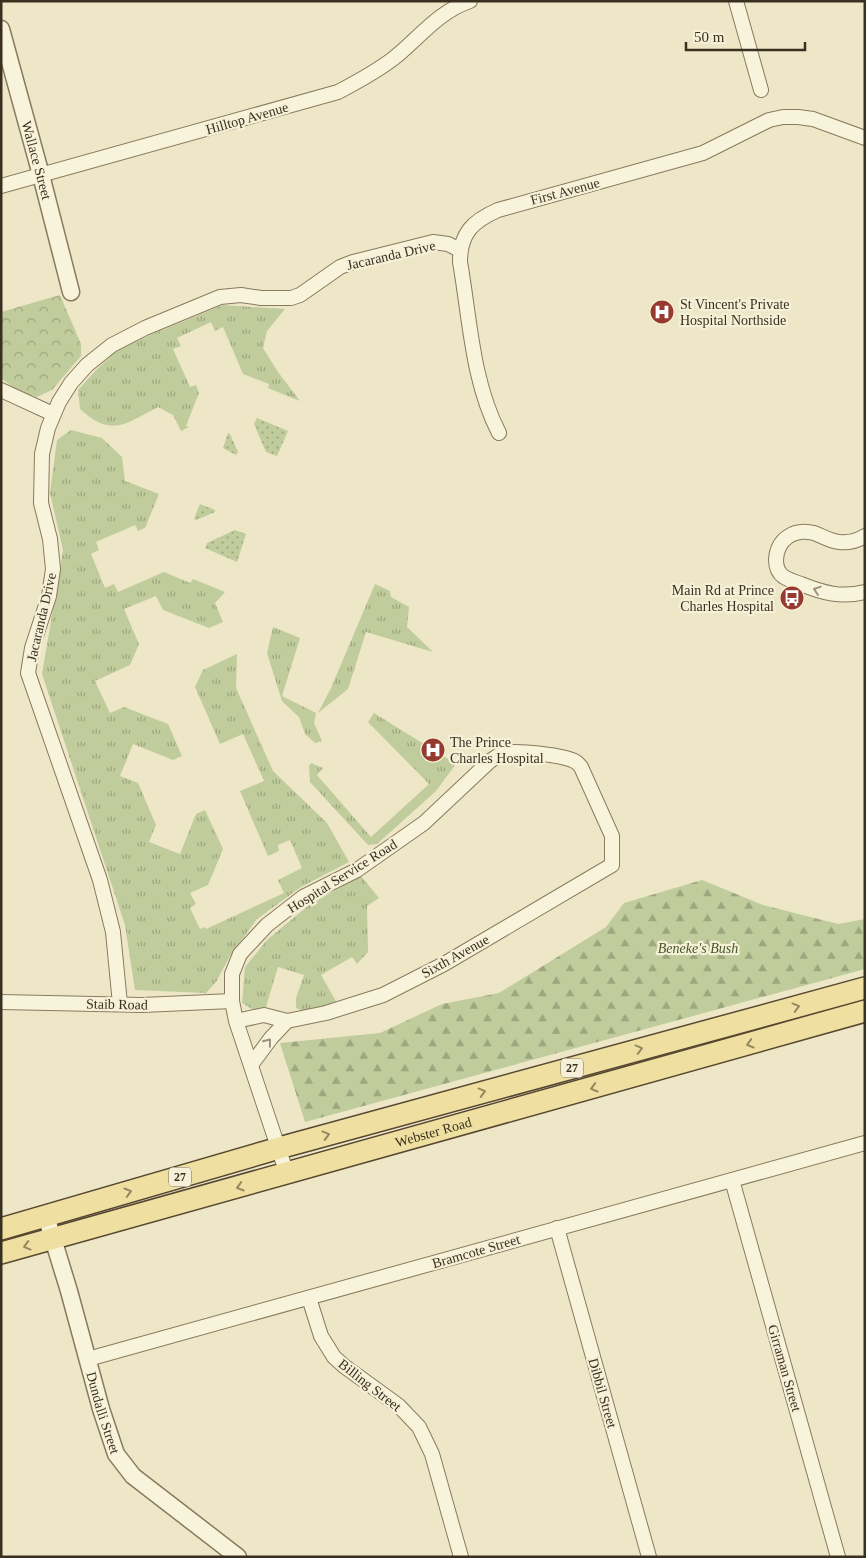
<svg xmlns="http://www.w3.org/2000/svg" width="866" height="1558" font-family="Georgia,serif">
  <defs>
    <pattern id="grass-tufts" width="24" height="20" patternUnits="userSpaceOnUse" patternTransform="scale(1.25)"><rect width="24" height="20" fill="#c0cc9b"/><path d="M3 7l-1-3M5 7V3M7 7l1-3M15 17l-1-3M17 17v-4M19 17l1-3" fill="none" stroke="#9da67e"/></pattern>
    <pattern id="forest-firs" width="22" height="20" patternUnits="userSpaceOnUse" patternTransform="scale(1.25)"><rect width="22" height="20" fill="#c0cc9b"/><path d="M5 1l3.5 6h-7zM16 11l3.5 6h-7z" fill="#9da67e"/></pattern>
    <pattern id="park-crowns" width="20" height="18" patternUnits="userSpaceOnUse" patternTransform="scale(1.25)"><rect width="20" height="18" fill="#c0cc9b"/><path d="M2 6a3 3 0 1 1 6 0M12 15a3 3 0 1 1 6 0" fill="none" stroke="#9da67e"/></pattern>
    <pattern id="garden-dots" width="8" height="8" patternUnits="userSpaceOnUse" patternTransform="scale(1.25)"><rect width="8" height="8" fill="#c0cc9b"/><path d="M2 2h.1M6 6h.1" fill="none" stroke="#9da67e" stroke-width="1.8" stroke-linecap="round"/></pattern>
  </defs>
  <rect width="100%" height="100%" fill="#ede7c8"/>
  <!-- grass -->
  <g fill="url(#grass-tufts)">
    <path d="M223,305L285,309L267,331L263,348L278,372L300,401L268,388L269,384L243,374L223,327L215,331L211,322L177,338L181,346L173,349L190,387L196,385L199,393L186,426L189,427L181,431L173,415L158,407C125,424 112,438 80,409L78,390L98,368L121,347Z"/>
    <polygon points="71,430 102,438 122,457 125,481 159,494 145,528 138,531 135,525 96,542 99,550 91,554 105,588 114,584 118,592 164,572 190,583 193,579 225,592 215,603 223,622 209,628 163,610 156,596 124,609 139,644 130,665 95,681 110,713 124,707 168,724 182,756 173,760 133,744 120,776 138,783 156,825 149,842 180,854 196,814 205,810 223,849 208,885 190,893 196,904 190,908 200,929 205,927 206,929 284,893 278,880 302,868 290,840 278,845 279,851 268,856 240,791 264,781 243,734 220,744 195,687 203,670 237,654 236,688 273,771 327,823 349,862 301,887 257,919 230,956 216,982 206,993 135,990 125,925 42,674 63,550 50,493 57,440"/>
    <polygon points="375,584 390,591 391,597 409,607 407,627 433,652 366,632 348,689 318,713 331,688"/>
    <polygon points="273,627 300,638 282,696 316,713 314,723 322,741 315,743 305,734 299,717 282,701 267,653"/>
    <polygon points="374,713 456,764 436,791 377,844 368,845 310,782 309,766 311,763 323,768 317,775 371,837 429,784 368,722"/>
    <polygon points="361,876 379,898 367,906 368,952 357,964 352,957 321,975 337,1003 309,1013 296,1008 296,998 304,975 278,967 266,1007 257,1012 242,1003 245,967 267,940 309,905"/>
  </g>
  <!-- forest -->
  <polygon fill="url(#forest-firs)" points="702,880 763,905 838,924 865,919 865,969 305,1122 280,1043 380,1033 442,1004 499,993 606,927 624,903"/>
  <!-- park -->
  <polygon fill="url(#park-crowns)" points="60,295 81,344 81,356 52,390 37,397 17,390 1,378 1,312"/>
  <!-- garden -->
  <g fill="url(#garden-dots)">
    <polygon points="257,418 288,431 277,456 266,452 254,424"/>
    <polygon points="228,433 230,434 238,452 236,455 223,448"/>
    <polygon points="200,504 215,510 215,512 196,520 194,519"/>
    <polygon points="235,530 246,534 237,562 205,548 207,543"/>
  </g>
  <g fill="none" stroke-linecap="round" stroke-linejoin="round">
    <defs>
      <g id="minor">
        <polyline points="736,1 761,90"/>
        <path d="M1,186L338,92C357,82 376,72 394,58C418,39 439,11 470,1"/>
        <polyline points="1,390 53,414"/>
        <path d="M499,433C472,381 470,319 460,262C460,233 473,221 498,210L703,153L769,120L783,117H798L813,119L865,138"/>
        <path d="M865,536C857,541 848,543 839,542C830,541 822,536 814,533C794,528 777,539 776,560C776,566 778,573 784,577C789,580 795,582 801,584C823,593 841,598 865,592"/>
        <polyline points="1,1002 142,1005 232,1001"/>
        <polyline points="120,1004 113,932 100,880 28,673 32,648 49,596 53,569 50,539 41,503 42,454 48,428 59,402 71,383 87,365 112,345 145,328 220,297 241,295 261,298 291,298 300,295 340,267 353,262 433,242 448,244 460,250"/>
        <path d="M236,1021L264,1015L287,1021L326,1013L383,995L444,964L612,865V836L581,767C579,765 578,763 576,762C565,755 516,750 504,753C499,755 494,758 490,761L424,823L357,870L303,897L267,925L240,954L232,974V1001L236,1021L287,1174"/>
        <polyline points="251,1065 271,1038 287,1021"/>
        <polyline points="732,1180 838,1557"/>
        <polyline points="557,1228 649,1557"/>
        <polyline points="309,1298 321,1336 334,1357 344,1366 399,1406 419,1427 432,1454 461,1557"/>
        <polyline points="88,1359 865,1143"/>
      </g>
      <g id="tertiary">
        <path id="s1" d="M1,29L41,175L71,292"/>
        <path id="s2" d="M46,1216L69,1291L101,1409L116,1454L133,1476L238,1557"/>
      </g>
      <g id="primary">
        <polyline points="1,1229 279,1148 865,988"/>
        <path id="s3" d="M1,1253L865,1011"/>
      </g>
    </defs>
    <!-- minor casing -->
    <use href="#minor" stroke="#897a5d" stroke-width="16"/>
    <!-- tertiary casing -->
    <use href="#tertiary" stroke="#897a5d" stroke-width="19"/>
    <!-- primary casing -->
    <use href="#primary" stroke="#574731" stroke-width="24"/>
    <!-- minor -->
    <use href="#minor" stroke="#f8f3db" stroke-width="14"/>
    <!-- tertiary -->
    <use href="#tertiary" stroke="#f8f3db" stroke-width="16"/>
    <!-- primary -->
    <use href="#primary" stroke="#efe0a1" stroke-width="21"/>
  </g>
  <!-- one-way arrows -->
  <defs><path id="oneway-chevron" d="M-2-3.5L2.5 0L-2 3.5" fill="none" stroke-width="1.6" stroke-linecap="round" stroke-linejoin="round" transform="scale(1.25)"/></defs>
  <g stroke="#99927e">
    <use href="#oneway-chevron" transform="translate(817 590) rotate(-161)"/>
    <use href="#oneway-chevron" transform="translate(268 1042) rotate(-52)"/>
  </g>
  <g stroke="#948860">
    <use href="#oneway-chevron" transform="translate(796 1007) rotate(-15)"/>
    <use href="#oneway-chevron" transform="translate(750 1044) rotate(164)"/>
    <use href="#oneway-chevron" transform="translate(639 1049) rotate(-15)"/>
    <use href="#oneway-chevron" transform="translate(594 1088) rotate(164)"/>
    <use href="#oneway-chevron" transform="translate(482 1092) rotate(-15)"/>
    <use href="#oneway-chevron" transform="translate(326 1135) rotate(-15)"/>
    <use href="#oneway-chevron" transform="translate(240 1187) rotate(164)"/>
    <use href="#oneway-chevron" transform="translate(128 1192) rotate(-16)"/>
    <use href="#oneway-chevron" transform="translate(27 1246) rotate(165)"/>
  </g>
  <!-- icons -->
  <defs>
    <symbol id="hospital-disc" viewBox="-11 -11 22 22"><circle r="9.5" fill="#963a2f" stroke="#f5f0d7"/><path d="M-5-5h3v3.5h4V-5h3V5h-3V1.5h-4V5h-3Z" fill="#fff"/></symbol>
    <symbol id="bus-disc" viewBox="-11 -11 22 22"><circle r="9.5" fill="#963a2f" stroke="#f5f0d7"/><path d="M-5-6H5V4H4V6H2V4H-2V6H-4V4H-5ZM-3.5-4V0h7V-4ZM-3.5 1.2v1.5H-2V1.2ZM2 1.2v1.5H3.5V1.2Z" fill="#fff"/></symbol>
  </defs>
  <g fill-rule="evenodd">
    <use href="#hospital-disc" x="648" y="298" width="28" height="28"/>
    <use href="#bus-disc" x="778" y="584" width="28" height="28"/>
    <use href="#hospital-disc" x="419" y="736" width="28" height="28"/>
  </g>
  <g text-anchor="middle" stroke-width="4.5" stroke-linejoin="round" paint-order="stroke">
    <!-- shield labels -->
    <g fill="#f5f0d7" stroke="#726a57" stroke-width="1">
      <rect x="561" y="1058.5" width="22" height="19" rx="4"/>
      <rect x="169" y="1167.5" width="22" height="19" rx="4"/>
    </g>
    <g font-size="12" font-weight="bold" fill="#3a3020">
      <text x="572" y="1072">27</text>
      <text x="180" y="1181">27</text>
    </g>
    <!-- street labels -->
    <g font-size="14" fill="#3a3020" stroke="#f5f0d7">
      <text transform="translate(247 118) rotate(-16)" y="5">Hilltop Avenue</text>
      <text dy="5" stroke="none"><textPath href="#s1" startOffset="136">Wallace Street</textPath></text>
      <text transform="translate(565 191) rotate(-15)" y="5">First Avenue</text>
      <text transform="translate(391 255) rotate(-13)" y="5">Jacaranda Drive</text>
      <text transform="translate(41 617) rotate(-77)" y="5">Jacaranda Drive</text>
      <text transform="translate(342 876) rotate(-32)" y="5">Hospital Service Road</text>
      <text transform="translate(455 956) rotate(-29)" y="5">Sixth Avenue</text>
      <text transform="translate(117 1004) rotate(1)" y="5">Staib Road</text>
      <text dy="5" stroke="none"><textPath href="#s3" startOffset="449">Webster Road</textPath></text>
      <text transform="translate(476 1251) rotate(-16)" y="5">Bramcote Street</text>
      <text transform="translate(785 1368) rotate(74)" y="5">Girraman Street</text>
      <text transform="translate(370 1385) rotate(38)" y="5">Billing Street</text>
      <text transform="translate(603 1393) rotate(74)" y="5">Dibbil Street</text>
      <text dy="5" stroke="none"><textPath href="#s2" startOffset="205">Dundalli Street</textPath></text>
    </g>
    <!-- poi labels -->
    <g font-size="14" fill="#3a3020" stroke="#f5f0d7" text-anchor="start">
      <text x="680" y="309">St Vincent's Private<tspan x="680" dy="16">Hospital Northside</tspan></text>
      <text x="774" y="595" text-anchor="end">Main Rd at Prince<tspan x="774" dy="16">Charles Hospital</tspan></text>
      <text x="450" y="747">The Prince<tspan x="450" dy="16">Charles Hospital</tspan></text>
    </g>
    <!-- park labels -->
    <g font-size="14" font-style="italic" fill="#455627" stroke="#f5f0d7">
      <text x="698" y="953">Beneke's Bush</text>
    </g>
  </g>
  <!-- border -->
  <rect width="866" height="1558" fill="none" stroke="#3a3020" stroke-width="5"/>
  <!-- scale -->
  <path d="M686 42v8h119v-8" fill="none" stroke="#3a3020" stroke-width="2.5"/>
  <text x="694" y="42" font-size="15" fill="#3a3020" stroke="#f5f0d7" stroke-width="4" paint-order="stroke">50 m</text>
</svg>
